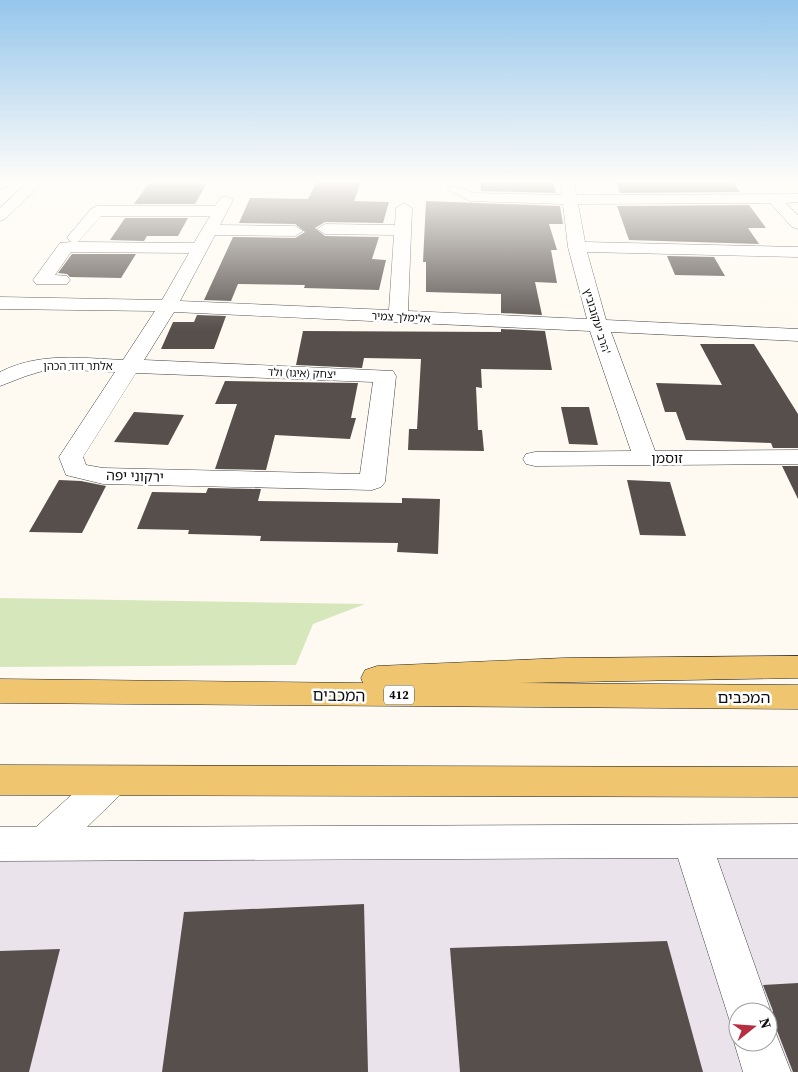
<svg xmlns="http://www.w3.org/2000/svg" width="798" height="1072" font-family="'Source Serif 4','Noto Sans Hebrew',serif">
  <rect width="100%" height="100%" fill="#fefaf1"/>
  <!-- industrial -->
  <path fill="#eae3ec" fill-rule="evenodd" d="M798,824V1072H0V827ZM738,1012H768V1042H738Z"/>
  <!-- green -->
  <polygon fill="#d6e7bc" points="0,598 365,604 313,624 296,665 0,667"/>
  <!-- building -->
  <g fill="#564f4b">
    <polygon points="480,180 552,180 556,193 481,191"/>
    <polygon points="615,180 732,180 740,192 620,193"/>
    <polygon points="317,181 361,182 354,201 389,202 383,223 325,222 315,228 325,236 379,237 372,259 386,260 379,290 304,288 305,285 238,284 231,301 204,300 233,237 295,238 305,232 295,224 239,223 250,198 308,199"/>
    <polygon points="149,183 207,183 195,204 134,204"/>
    <polygon points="426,201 560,206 563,224 549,224 557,250 551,250 557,283 535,282 542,315 501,313 501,294 426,292 426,262 423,262"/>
    <polygon points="749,205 766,228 748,228 759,244 629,240 617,206"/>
    <polygon points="125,218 188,218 178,236 147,236 144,241 110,240"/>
    <polygon points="72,254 136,254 121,278 70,277 67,274 58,273"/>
    <polygon points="667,256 714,257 725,276 675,275"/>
    <polygon points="197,315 226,316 214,349 161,349 173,322 194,322"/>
    <polygon points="501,329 545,331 552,370 481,369 482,388 476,387 478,430 482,430 484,451 408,450 409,429 417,429 421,359 364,358 362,368 296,365 303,331 501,332"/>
    <polygon points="700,344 754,344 798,414 798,448 773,448 771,443 686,440 676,412 665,412 656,383 722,385"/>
    <polygon points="225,381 358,383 351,418 356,418 350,439 275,435 266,470 215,469 237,404 215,404"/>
    <polygon points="561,407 589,407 598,445 569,444"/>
    <polygon points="134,412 184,415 168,445 114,442"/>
    <polygon points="782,466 798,466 798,499"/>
    <polygon points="59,480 81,481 106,486 82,533 29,532"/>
    <polygon points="627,480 670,482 686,536 640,535"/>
    <polygon points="208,488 261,489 258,501 402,503 402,498 440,499 438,554 397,552 398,543 260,541 261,536 188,534 189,530 137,529 152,492 206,493"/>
    <polygon points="364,904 368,1072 162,1072 184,912"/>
    <polygon points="667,941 703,1072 460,1072 450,948"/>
    <polygon points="60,949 29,1072 0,1072 0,951"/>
    <polygon points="798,983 798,1072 793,1072 771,1015 773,1011 763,985"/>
  </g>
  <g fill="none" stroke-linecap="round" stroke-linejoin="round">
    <defs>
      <g id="minor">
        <polygon points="0,180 12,180 5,188 0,189"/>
        <polygon points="30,180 45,180 5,219 0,221 0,208"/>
        <path d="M560,180H574L576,195L798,194V202L786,203L798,215V229L792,227L770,203L578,204L585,242L798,247V257L587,252L606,320L798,329V341L611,332L655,451L798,450V464L535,466L526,464L523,459L526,454L535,452L631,451L590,331L174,312L144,360L393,371L396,376L385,482L381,487L372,490L103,484L66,475L59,457L115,372L49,369L26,376L0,386V372C39,352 81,358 123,360L155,311L0,309V297L162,300L189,253L71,252L55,275L67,276L70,280L67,284H36L33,280L60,243L71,242L67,238L69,235L92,208L97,206H215L221,197L226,196L233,200L220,225L295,226L303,231L295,236L215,235L180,301L389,310L394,235L325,234L317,229L325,224L395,225L396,208L404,203L412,208L408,311L587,319L568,247L563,204L470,201L447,189L454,185L473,193L562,195ZM101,216H210L194,243L78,242ZM136,373L373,382L360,474L103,468L86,465L83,457Z"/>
        <polygon points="111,766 124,771 129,781 124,791 87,827 798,824 798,858 717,858 771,1012 768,1018 768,1012 738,1012 738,1030 732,1028 678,858 0,861 0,827 36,827 98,771"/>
        <polygon points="768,1023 773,1026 791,1072 743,1072 734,1042 738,1032 738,1042 768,1042"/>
      </g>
      <g id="major">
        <polygon points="798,656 798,678 520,683 798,685 798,709 0,703 0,679 363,683 361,678 365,670 377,666 564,658"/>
        <polygon points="0,765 798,767 798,797 0,795"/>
      </g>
    </defs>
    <!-- minor casing -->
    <use href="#minor" stroke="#414141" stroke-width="1"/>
    <!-- major casing -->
    <use href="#major" stroke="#1f1f1f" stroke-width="1"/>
    <!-- minor -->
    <use href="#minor" fill="#fff" fill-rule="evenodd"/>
    <!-- major -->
    <use href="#major" fill="#f0c56f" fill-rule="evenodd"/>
  </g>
  <!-- sky -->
  <linearGradient id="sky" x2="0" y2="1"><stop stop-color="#95c6ec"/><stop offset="0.55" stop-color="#fffdf9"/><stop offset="1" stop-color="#fffdf9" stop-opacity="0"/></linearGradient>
  <rect width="798" height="330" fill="url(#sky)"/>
  <g text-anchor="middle" stroke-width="5" stroke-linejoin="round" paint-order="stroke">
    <!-- far-street labels -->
    <g font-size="11" fill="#0e0e0e" stroke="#fff">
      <text transform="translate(401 317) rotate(3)" y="4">אלימלך צמיר</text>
      <text transform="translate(597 321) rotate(73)" y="4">הרב יעקובוביץ'</text>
      <text x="78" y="370">אלתר דוד הכהן</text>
      <text transform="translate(302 373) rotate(2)" y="4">יצחק (איגו) ולד</text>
    </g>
    <!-- shield labels -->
    <rect fill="#fff" stroke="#565656" stroke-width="1" x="384" y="685.5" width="30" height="19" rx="4"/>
    <g font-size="12" font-weight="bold" fill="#0e0e0e">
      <text x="399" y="699">412</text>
    </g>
    <!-- street labels -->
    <g font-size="14" fill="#0e0e0e" stroke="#fff">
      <text x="667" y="463">זוסמן</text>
      <text transform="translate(135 476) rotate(2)" y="5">ירקוני יפה</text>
    </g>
    <!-- near-street labels -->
    <g font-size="16" fill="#0e0e0e" stroke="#fff">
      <text transform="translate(339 695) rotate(1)" y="6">המכבים</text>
      <text x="744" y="703">המכבים</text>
    </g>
  </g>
  <!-- north arrow -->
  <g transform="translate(753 1027) rotate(73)"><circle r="24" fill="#ffffff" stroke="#9f9f9f"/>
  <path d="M0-4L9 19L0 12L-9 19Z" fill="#b62f41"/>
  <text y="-8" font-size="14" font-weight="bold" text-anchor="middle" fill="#0e0e0e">N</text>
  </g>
</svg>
